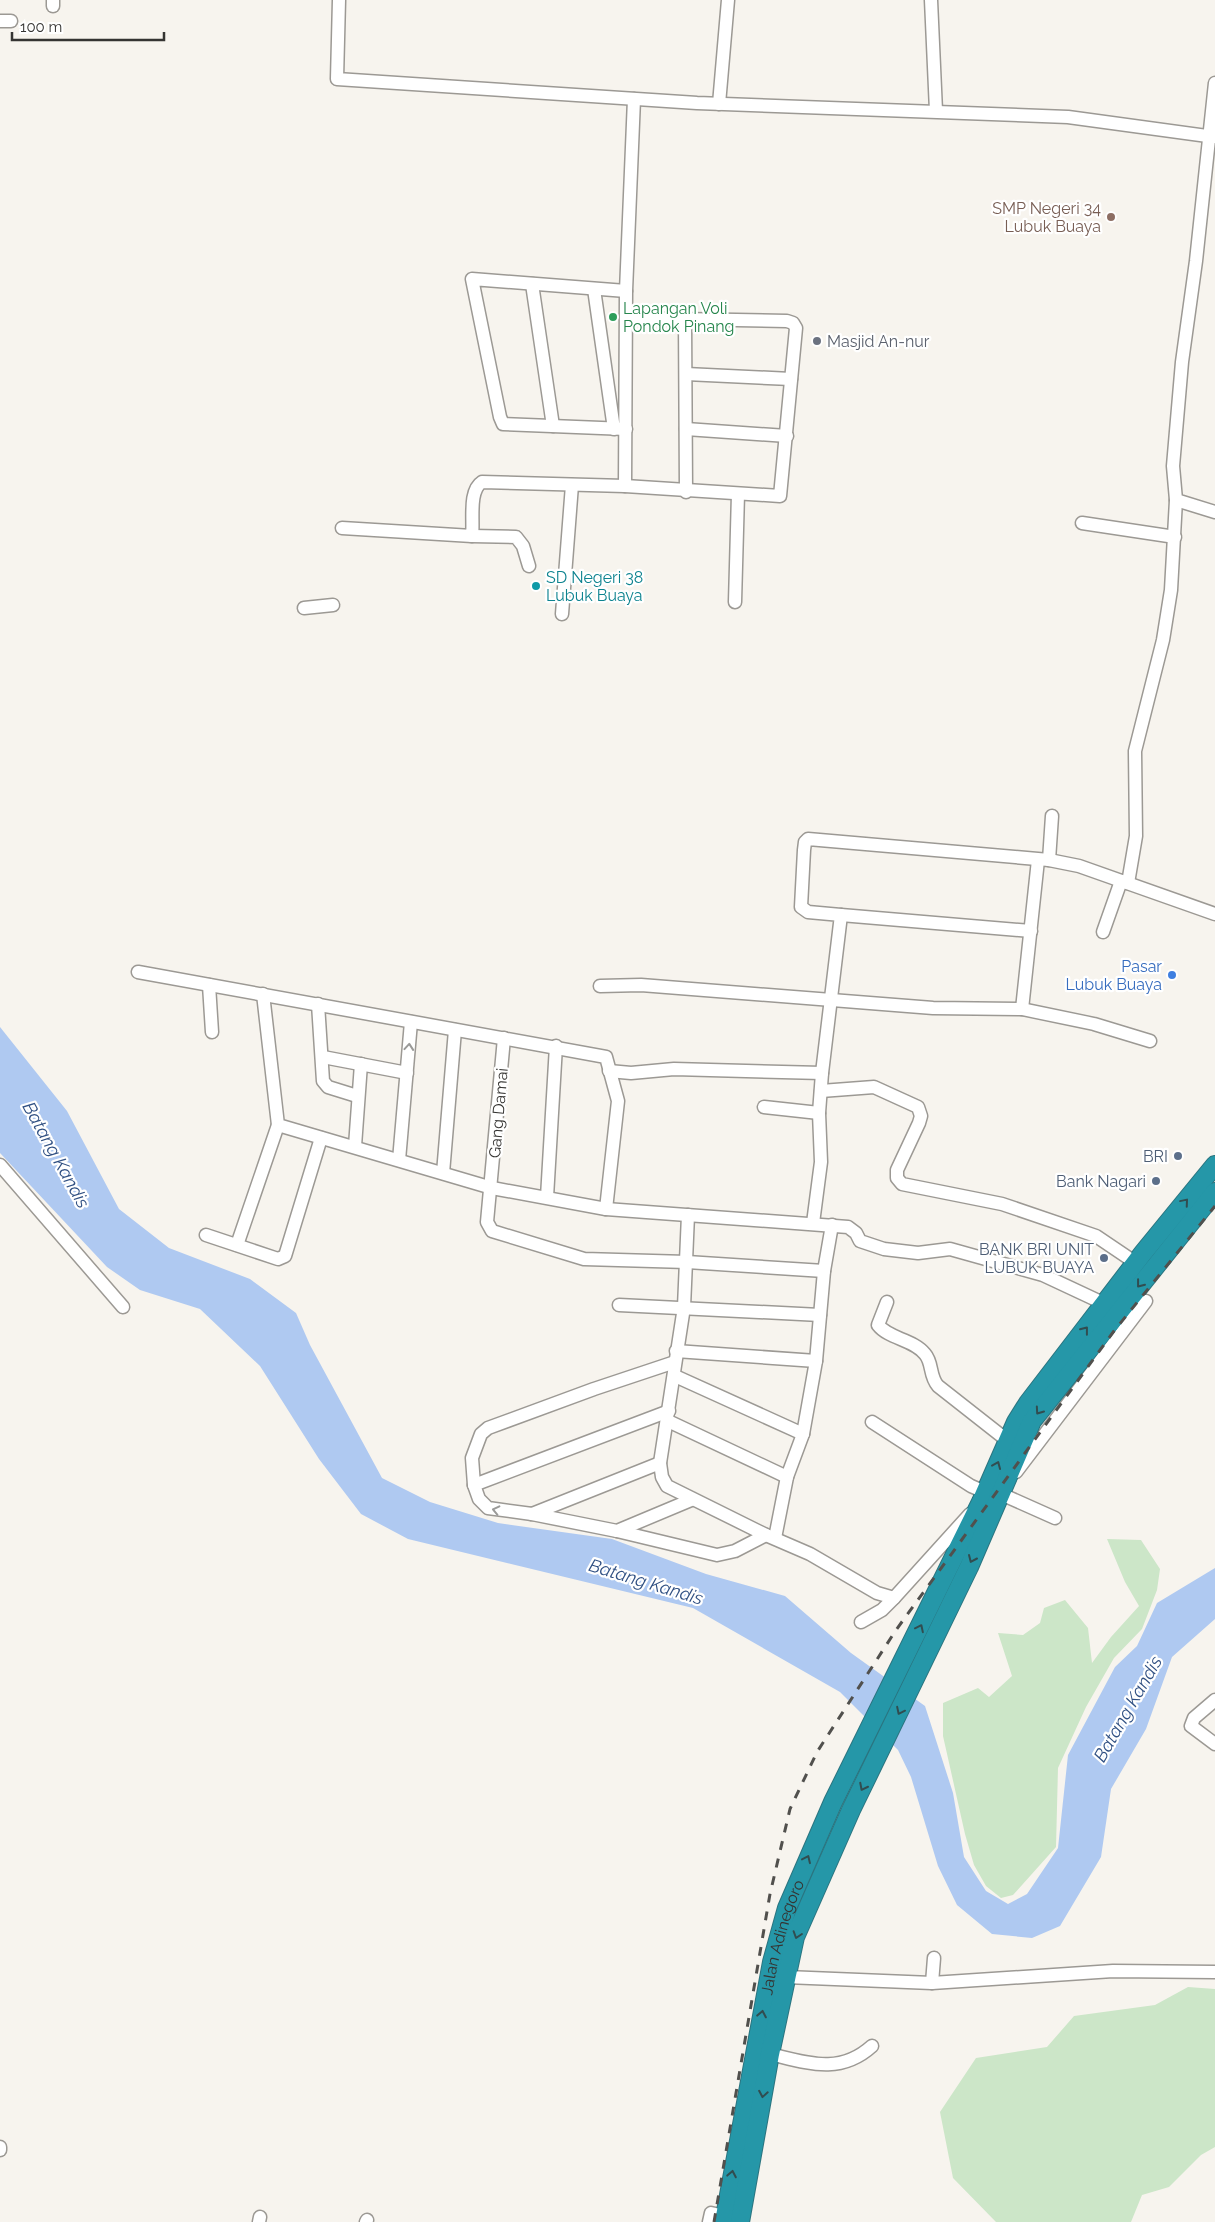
<svg xmlns="http://www.w3.org/2000/svg" width="1215" height="2222" font-family="Raleway,sans-serif">
  <rect width="100%" height="100%" fill="#f7f4ee"/>
  <!-- green -->
  <g fill="#cce6c8">
    <polygon points="1107,1539 1141,1540 1160,1569 1157,1590 1142,1629 1114,1658 1086,1707 1058,1768 1056,1847 1013,1895 1001,1898 986,1886 974,1865 965,1834 943,1736 943,1703 978,1688 989,1697 1012,1676 998,1633 1023,1635 1040,1623 1044,1608 1065,1600 1088,1628 1092,1663 1111,1637 1139,1606 1125,1582"/>
    <polygon points="1188,1987 1215,1989 1215,2147 1201,2155 1169,2187 1142,2195 1131,2222 996,2222 953,2178 940,2112 976,2058 1047,2047 1074,2016 1155,2005"/>
  </g>
  <!-- water -->
  <polygon fill="#afc9f1" points="0,1027 67,1111 119,1209 169,1248 250,1279 296,1313 310,1345 382,1478 430,1502 498,1523 612,1539 706,1574 785,1596 851,1653 925,1706 953,1793 964,1857 986,1891 1008,1904 1027,1894 1058,1848 1068,1755 1115,1667 1137,1646 1157,1603 1215,1568 1215,1619 1172,1657 1146,1729 1111,1789 1101,1857 1060,1926 1032,1938 992,1934 957,1905 938,1866 911,1777 898,1750 840,1692 693,1608 408,1539 361,1514 319,1459 260,1366 200,1309 140,1290 107,1267 0,1153"/>
  <g fill="none" stroke-linecap="round" stroke-linejoin="round">
    <defs>
      <g id="minor">
        <polyline points="53,0 53,6"/>
        <polyline points="339,0 337,79 697,103 1068,117 1215,137"/>
        <polyline points="931,0 936,111"/>
        <polyline points="0,21 11,21"/>
        <polyline points="1215,83 1196,261 1182,362 1173,466 1176,500 1215,512"/>
        <polyline points="719,104 728,0"/>
        <polyline points="532,284 553,426"/>
        <polyline points="594,289 614,429"/>
        <polyline points="685,319 686,492"/>
        <polyline points="686,374 791,379"/>
        <polyline points="626,429 503,424 500,417 472,279 626,291"/>
        <polyline points="686,429 787,436"/>
        <polyline points="625,486 626,291 634,99"/>
        <polyline points="1082,523 1175,537"/>
        <path d="M342,528L472,536C474,521 468,491 482,482L625,486L780,496L796,328L793,323L787,321L626,318"/>
        <polyline points="472,536 516,537 523,546 529,566"/>
        <polyline points="735,602 738,494"/>
        <polyline points="304,608 333,605"/>
        <polyline points="562,614 572,485"/>
        <polyline points="1049,860 1052,816"/>
        <polyline points="1128,883 1136,836 1135,751 1163,640 1171,590 1176,500"/>
        <polyline points="841,915 1031,931"/>
        <polyline points="1103,932 1121,881"/>
        <polyline points="138,972 606,1057 618,1101 606,1209"/>
        <polyline points="209,985 212,1032"/>
        <polyline points="600,986 641,985 933,1008 1022,1009 1094,1024 1150,1041"/>
        <polyline points="263,994 278,1125 492,1188 606,1209 848,1227 856,1233 860,1241 884,1249 918,1253 950,1249 1043,1275 1105,1304"/>
        <polyline points="318,1004 323,1081 328,1087 357,1096"/>
        <polyline points="1022,1009 1038,860"/>
        <polyline points="504,1038 487,1222 492,1231 584,1259 687,1262 824,1271"/>
        <polyline points="323,1057 407,1073"/>
        <polyline points="609,1071 631,1073 674,1069 822,1073"/>
        <polyline points="821,1091 874,1087 918,1107 921,1116 919,1123 897,1170 897,1178 902,1184 1002,1204 1096,1236 1136,1263"/>
        <polyline points="764,1107 819,1113"/>
        <polyline points="355,1146 361,1064"/>
        <polyline points="399,1160 411,1022"/>
        <polyline points="0,1165 123,1307"/>
        <polyline points="443,1173 455,1030"/>
        <polyline points="547,1197 556,1046"/>
        <polyline points="688,1215 684,1307 660,1463 662,1477 667,1486 766,1535 810,1554 877,1593 894,1598 970,1514"/>
        <polyline points="813,1223 821,1162 819,1113 822,1073 841,915 808,912 801,907 804,850 805,842 808,839 1049,860 1079,866 1215,914"/>
        <polyline points="206,1235 278,1259 285,1256 321,1138"/>
        <polyline points="237,1245 278,1125"/>
        <path d="M887,1302L878,1325C889,1339 913,1339 925,1354C933,1363 929,1376 938,1386L1008,1441"/>
        <polyline points="619,1305 820,1315"/>
        <polyline points="676,1351 816,1361"/>
        <polyline points="675,1362 594,1389 488,1428 481,1434 472,1458 474,1485 479,1499 488,1508 532,1514 617,1531 691,1500"/>
        <polyline points="675,1376 803,1434"/>
        <polyline points="668,1421 787,1477"/>
        <polyline points="872,1422 971,1486 985,1492 1001,1494 1055,1518"/>
        <polyline points="1016,1472 1146,1301"/>
        <polyline points="474,1485 669,1411"/>
        <polyline points="532,1514 660,1463"/>
        <polyline points="617,1531 717,1555 735,1551 766,1535"/>
        <polyline points="775,1538 787,1477 803,1434 816,1361 824,1271 832,1225"/>
        <polyline points="861,1622 882,1610 894,1598"/>
        <polyline points="1215,1700 1194,1718 1191,1726 1215,1744"/>
        <polyline points="786,1977 932,1983 1113,1971 1215,1972"/>
        <polyline points="932,1983 934,1958"/>
        <path d="M770,2054C808,2063 840,2075 872,2046"/>
        <polyline points="0,2147 0,2150"/>
        <polyline points="259,2222 260,2217"/>
        <polyline points="366,2222 367,2220"/>
        <polyline points="709,2222 711,2213 725,2216"/>
      </g>
      <g id="highway">
        <path id="s1" d="M724,2222L772,1962L787,1908L833,1802L981,1502L1016,1422L1028,1403L1143,1253L1215,1165"/>
        <polyline points="740,2222 770,2054 795,1937 851,1810 969,1567 1032,1421 1215,1192"/>
      </g>
    </defs>
    <!-- minor casing -->
    <use href="#minor" stroke="#9c9994" stroke-width="15"/>
    <!-- highway casing -->
    <use href="#highway" stroke="#2b747f" stroke-width="20"/>
    <!-- minor -->
    <use href="#minor" stroke="#fff" stroke-width="12"/>
    <!-- highway -->
    <use href="#highway" stroke="#2597a8" stroke-width="18"/>
    <!-- rail -->
    <polyline stroke="#51504d" stroke-width="3" stroke-dasharray="9 9" stroke-linecap="butt" points="714,2222 770,1894 790,1809 817,1752 896,1630 1114,1331 1215,1206"/>
  </g>
  <!-- one-way arrows -->
  <defs><path id="oneway-chevron" d="M-2-3.5L2.5 0L-2 3.5" fill="none" stroke-width="1.6" stroke-linecap="round" stroke-linejoin="round" transform="scale(1.25)"/></defs>
  <g stroke="#9a9a98">
    <use href="#oneway-chevron" transform="translate(409 1047) rotate(-85)"/>
    <use href="#oneway-chevron" transform="translate(496 1510) rotate(-167)"/>
  </g>
  <g stroke="#314d50">
    <use href="#oneway-chevron" transform="translate(1185 1202) rotate(-50)"/>
    <use href="#oneway-chevron" transform="translate(1140 1284) rotate(128)"/>
    <use href="#oneway-chevron" transform="translate(1085 1330) rotate(-52)"/>
    <use href="#oneway-chevron" transform="translate(1039 1411) rotate(125)"/>
    <use href="#oneway-chevron" transform="translate(997 1465) rotate(-67)"/>
    <use href="#oneway-chevron" transform="translate(972 1559) rotate(114)"/>
    <use href="#oneway-chevron" transform="translate(920 1628) rotate(-64)"/>
    <use href="#oneway-chevron" transform="translate(900 1711) rotate(116)"/>
    <use href="#oneway-chevron" transform="translate(863 1787) rotate(117)"/>
    <use href="#oneway-chevron" transform="translate(807 1859) rotate(-65)"/>
    <use href="#oneway-chevron" transform="translate(797 1935) rotate(108)"/>
    <use href="#oneway-chevron" transform="translate(762 2014) rotate(-79)"/>
    <use href="#oneway-chevron" transform="translate(763 2094) rotate(100)"/>
    <use href="#oneway-chevron" transform="translate(732 2174) rotate(-79)"/>
  </g>
  <!-- markers -->
  <circle fill="#8d6e63" stroke="#fff" stroke-width="2" cx="1111" cy="217" r="5"/>
  <circle fill="#2e9e5b" stroke="#fff" stroke-width="2" cx="613" cy="317" r="5"/>
  <circle fill="#6b7280" stroke="#fff" stroke-width="2" cx="817" cy="341" r="5"/>
  <circle fill="#0f9aa8" stroke="#fff" stroke-width="2" cx="536" cy="586" r="5"/>
  <circle fill="#3f7fe0" stroke="#fff" stroke-width="2" cx="1172" cy="975" r="5"/>
  <g fill="#5c6f8a" stroke="#fff" stroke-width="2">
    <circle cx="1178" cy="1156" r="5"/>
    <circle cx="1156" cy="1181" r="5"/>
    <circle cx="1104" cy="1258" r="5"/>
  </g>
  <g text-anchor="middle" stroke-width="4.5" stroke-linejoin="round" paint-order="stroke">
    <!-- education labels -->
    <g font-size="16" fill="#785e54" stroke="#fff" text-anchor="end">
      <text x="1101" y="214">SMP Negeri 34<tspan x="1101" dy="18">Lubuk Buaya</tspan></text>
    </g>
    <!-- leisure labels -->
    <g font-size="16" fill="#27864d" stroke="#fff" text-anchor="start">
      <text x="623" y="314">Lapangan Voli<tspan x="623" dy="18">Pondok Pinang</tspan></text>
    </g>
    <!-- worship labels -->
    <g font-size="16" fill="#5b616d" stroke="#fff" text-anchor="start">
      <text x="827" y="347">Masjid An-nur</text>
    </g>
    <!-- culture labels -->
    <g font-size="16" fill="#0d838f" stroke="#fff" text-anchor="start">
      <text x="546" y="583">SD Negeri 38<tspan x="546" dy="18">Lubuk Buaya</tspan></text>
    </g>
    <!-- shop labels -->
    <g font-size="16" fill="#366cbe" stroke="#fff" text-anchor="end">
      <text x="1162" y="972">Pasar<tspan x="1162" dy="18">Lubuk Buaya</tspan></text>
    </g>
    <!-- street labels -->
    <g font-size="16" fill="#353432" stroke="#fff">
      <text transform="translate(498 1113) rotate(-85)" y="6">Gang Damai</text>
      <text dy="6" stroke="none"><textPath href="#s1" startOffset="291">Jalan Adinegoro</textPath></text>
    </g>
    <!-- service labels -->
    <g font-size="16" fill="#4e5e75" stroke="#fff" text-anchor="end">
      <text x="1168" y="1162">BRI</text>
      <text x="1146" y="1187">Bank Nagari</text>
      <text x="1094" y="1255">BANK BRI UNIT<tspan x="1094" dy="18">LUBUK BUAYA</tspan></text>
    </g>
    <!-- water labels -->
    <g font-size="18" font-style="italic" fill="#305083" stroke="#fff">
      <text transform="translate(56 1155) rotate(61)" y="6">Batang Kandis</text>
      <text transform="translate(646 1582) rotate(17)" y="6">Batang Kandis</text>
      <text transform="translate(1128 1709) rotate(-60)" y="6">Batang Kandis</text>
    </g>
  </g>
  <!-- scale -->
  <path d="M12 32v8h152v-8" fill="none" stroke="#353432" stroke-width="2.5"/>
  <text x="20" y="32" font-size="15" fill="#353432" stroke="#ffffff" stroke-width="4" paint-order="stroke">100 m</text>
</svg>
